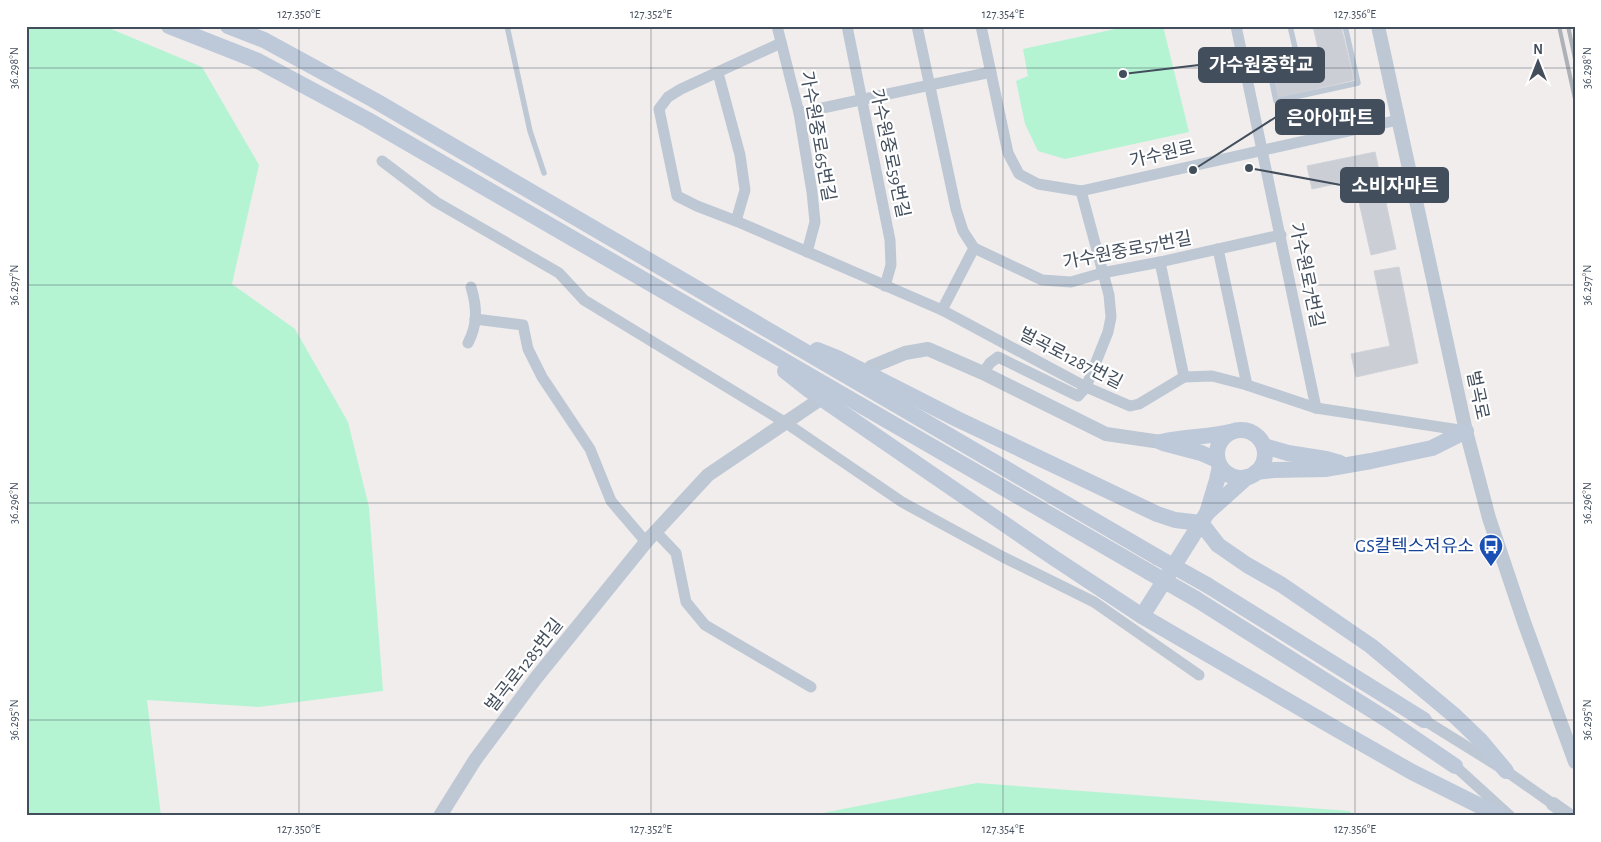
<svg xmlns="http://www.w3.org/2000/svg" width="1601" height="842" font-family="'Alegreya Sans','Noto Sans KR',sans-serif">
  <rect width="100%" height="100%" fill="#f0edec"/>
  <!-- green -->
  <g fill="#b5f4d3">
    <polygon points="26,26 104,26 202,67 259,165 232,284 295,329 348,422 369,507 383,691 259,707 147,700 161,816 26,816"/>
    <polygon points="1129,26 1163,26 1189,132 1065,159 1038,151 1025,124 1016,81 1028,76 1023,49"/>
    <polygon points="977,783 1349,811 1356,816 807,816"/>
  </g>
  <!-- building -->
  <g fill="#cbced5" stroke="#d0d2d9">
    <polygon points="1313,26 1341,26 1354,80 1278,98 1274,78 1322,66"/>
    <polygon points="1375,152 1396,249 1371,255 1354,180 1312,189 1307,166"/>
    <polygon points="1399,267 1418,363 1356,377 1351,354 1390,346 1374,271"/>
  </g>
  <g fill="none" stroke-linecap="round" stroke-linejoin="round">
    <!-- service -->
    <g stroke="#bec8d4" stroke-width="5.5">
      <polyline points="507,26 530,131 544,173"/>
      <polyline points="1290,26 1297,56 1268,63 1276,101 1358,83 1345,26"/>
    </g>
    <!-- minor -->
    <g stroke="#bec8d4" stroke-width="11">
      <polyline points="777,26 799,113 812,192 815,222 807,252"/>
      <polyline points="847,26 890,240 891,265 885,286"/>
      <polyline points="917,26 956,209 963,231 974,248 1042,280 1071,282 1102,273 1160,262 1281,235"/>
      <polyline points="981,26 1008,153 1019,174 1038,184 1081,191 1398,120"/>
      <polyline points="1236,26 1316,408"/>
      <polyline points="781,43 681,89 668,97 659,109 677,196 697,206 736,221 942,310 1086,387 1130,406 1139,404 1184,377 1212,376 1247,385 1316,408 1466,431"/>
      <polyline points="718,73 740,155 745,190 736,221"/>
      <polyline points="799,113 991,72"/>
      <polyline points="382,161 436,202 559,273 584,300 786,423 902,502 1003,557 1094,602 1199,675"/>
      <polyline points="1218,249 1247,385"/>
      <polyline points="1160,262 1184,377"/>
      <polyline points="942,310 974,248"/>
      <polyline points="475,319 523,325 528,349 542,377 590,449 611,501 646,542"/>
      <path d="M468,343C478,324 477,307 471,287"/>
      <polyline points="983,373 990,363 998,357 1078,396 1086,387 1108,332 1111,317 1109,295 1081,191"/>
      <polyline points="656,532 676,553 686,602 705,625 811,687"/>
      <polyline points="1424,720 1506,771 1553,804"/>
      <polyline points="1455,766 1510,816"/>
    </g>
    <!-- tertiary -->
    <g stroke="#bec8d4" stroke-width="14">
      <polyline points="1378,26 1466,431 1489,518 1524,622 1575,762"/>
      <polyline points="871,367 905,353 928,349 983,373 1106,434 1161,442"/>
      <polyline points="1553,804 1570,816"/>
      <polyline points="440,816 475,760 536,678 646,542 708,475 816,402"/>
    </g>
    <!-- secondary -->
    <g stroke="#bdc8d9" stroke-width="16">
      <polyline points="169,26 258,61 368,120 1149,572"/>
      <polyline points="228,26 264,40 374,100 1157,557"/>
      <polyline points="817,350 837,358 957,419 1157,514 1175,520 1201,523"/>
      <polyline points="785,371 809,390 1054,558 1142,616 1333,727 1412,772 1500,816"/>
      <circle cx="1241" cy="454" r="24"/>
      <path d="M1161,442C1184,437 1207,437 1230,432"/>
      <polyline points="1163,443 1201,453 1217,460"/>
      <polyline points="1264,446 1288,453 1326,459 1340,463"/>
      <polyline points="1256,472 1274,470 1325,469 1371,461 1432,448 1466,431"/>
      <polyline points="1207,513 1247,477"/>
      <polyline points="1201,523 1218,545 1247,565 1282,585 1371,646 1455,716 1481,741 1506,771"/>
      <polyline points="1207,585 1424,720"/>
      <polyline points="1196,599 1386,719 1455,766"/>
      <polyline points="1142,616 1207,513 1217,480 1220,466"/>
    </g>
    <!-- rail -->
    <g stroke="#aeb1b8" stroke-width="4">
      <polyline points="1559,26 1575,99"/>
      <polyline points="1568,26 1575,59"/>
    </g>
    <!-- secondary-bridge -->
    <g stroke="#bdc8d9" stroke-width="16">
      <polyline points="1157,557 1207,585"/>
      <polyline points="1149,572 1196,599"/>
    </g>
  </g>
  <!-- ticks -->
  <path fill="none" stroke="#434e5c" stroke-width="1" stroke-opacity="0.45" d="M299,26V816M651,26V816M1003,26V816M1355,26V816M26,68H1575M26,285H1575M26,503H1575M26,720H1575"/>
  <!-- icons -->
  <defs>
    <symbol id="bus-pin" viewBox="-11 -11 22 30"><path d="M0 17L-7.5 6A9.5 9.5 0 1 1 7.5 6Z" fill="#1a4fb4" stroke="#fff"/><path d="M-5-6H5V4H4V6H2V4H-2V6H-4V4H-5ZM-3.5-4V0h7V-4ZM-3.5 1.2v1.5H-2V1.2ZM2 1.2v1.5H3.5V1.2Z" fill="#fff"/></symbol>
  </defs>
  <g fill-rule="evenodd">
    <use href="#bus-pin" x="1477" y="532" width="28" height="38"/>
  </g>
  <g text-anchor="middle" stroke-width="4.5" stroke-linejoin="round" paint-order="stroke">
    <!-- street labels -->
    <g font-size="18" fill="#434e5c" stroke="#fff">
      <text transform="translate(818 136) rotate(80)" y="6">가수원중로65번길</text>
      <text transform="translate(890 153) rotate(78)" y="6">가수원중로59번길</text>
      <text transform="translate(1162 154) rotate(-13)" y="6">가수원로</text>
      <text transform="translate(1127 250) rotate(-11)" y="6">가수원중로57번길</text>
      <text transform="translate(1307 275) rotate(78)" y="6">가수원로7번길</text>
      <text transform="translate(1071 358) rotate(27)" y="6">벌곡로1287번길</text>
      <text transform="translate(1478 395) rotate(78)" y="6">벌곡로</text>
      <text transform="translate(524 665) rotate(-52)" y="6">벌곡로1285번길</text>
    </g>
    <!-- transit labels -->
    <g font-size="18" fill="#164399" stroke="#fff" text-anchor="end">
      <text x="1474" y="552">GS칼텍스저유소</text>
    </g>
  </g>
  <!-- callouts -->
  <path fill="none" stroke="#434e5c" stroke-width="2" d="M1123 74L1199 65M1193 170L1276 117M1249 168L1341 185"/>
  <g fill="#434e5c" stroke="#fff" stroke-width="2">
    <circle cx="1123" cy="74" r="5"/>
    <circle cx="1193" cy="170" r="5"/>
    <circle cx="1249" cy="168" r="5"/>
  </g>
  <g fill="#434e5c" stroke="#434e5c" stroke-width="2">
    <rect x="1199" y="48" width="125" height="34" rx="5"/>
    <rect x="1276" y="100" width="108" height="34" rx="5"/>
    <rect x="1341" y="168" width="107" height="34" rx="5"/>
  </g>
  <g font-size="19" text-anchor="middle" font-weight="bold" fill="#fff">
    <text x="1261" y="71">가수원중학교</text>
    <text x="1330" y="124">은아아파트</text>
    <text x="1395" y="192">소비자마트</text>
  </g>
  <!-- border -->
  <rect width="1601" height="842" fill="none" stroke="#ffffff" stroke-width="55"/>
  <!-- north arrow -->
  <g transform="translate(1538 62)" stroke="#ffffff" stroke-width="4" paint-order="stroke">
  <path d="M0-4L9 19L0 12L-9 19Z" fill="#434e5c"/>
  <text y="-8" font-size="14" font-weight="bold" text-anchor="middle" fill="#434e5c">N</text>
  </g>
  <rect x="28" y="28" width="1546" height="786" fill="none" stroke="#434e5c" stroke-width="2"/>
  <g font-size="12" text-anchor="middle" fill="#434e5c">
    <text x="299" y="18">127.350°E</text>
    <text x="651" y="18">127.352°E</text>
    <text x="1003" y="18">127.354°E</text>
    <text x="1355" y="18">127.356°E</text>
    <text transform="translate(14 68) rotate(-90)" y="4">36.298°N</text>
    <text transform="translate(1587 68) rotate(-90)" y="4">36.298°N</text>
    <text transform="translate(14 285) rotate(-90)" y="4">36.297°N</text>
    <text transform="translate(1587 285) rotate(-90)" y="4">36.297°N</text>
    <text transform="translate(14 503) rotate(-90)" y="4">36.296°N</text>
    <text transform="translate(1587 503) rotate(-90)" y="4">36.296°N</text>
    <text transform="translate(14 720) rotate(-90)" y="4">36.295°N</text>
    <text transform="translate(1587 720) rotate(-90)" y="4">36.295°N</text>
    <text x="299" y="833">127.350°E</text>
    <text x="651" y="833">127.352°E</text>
    <text x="1003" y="833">127.354°E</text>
    <text x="1355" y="833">127.356°E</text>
  </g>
</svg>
